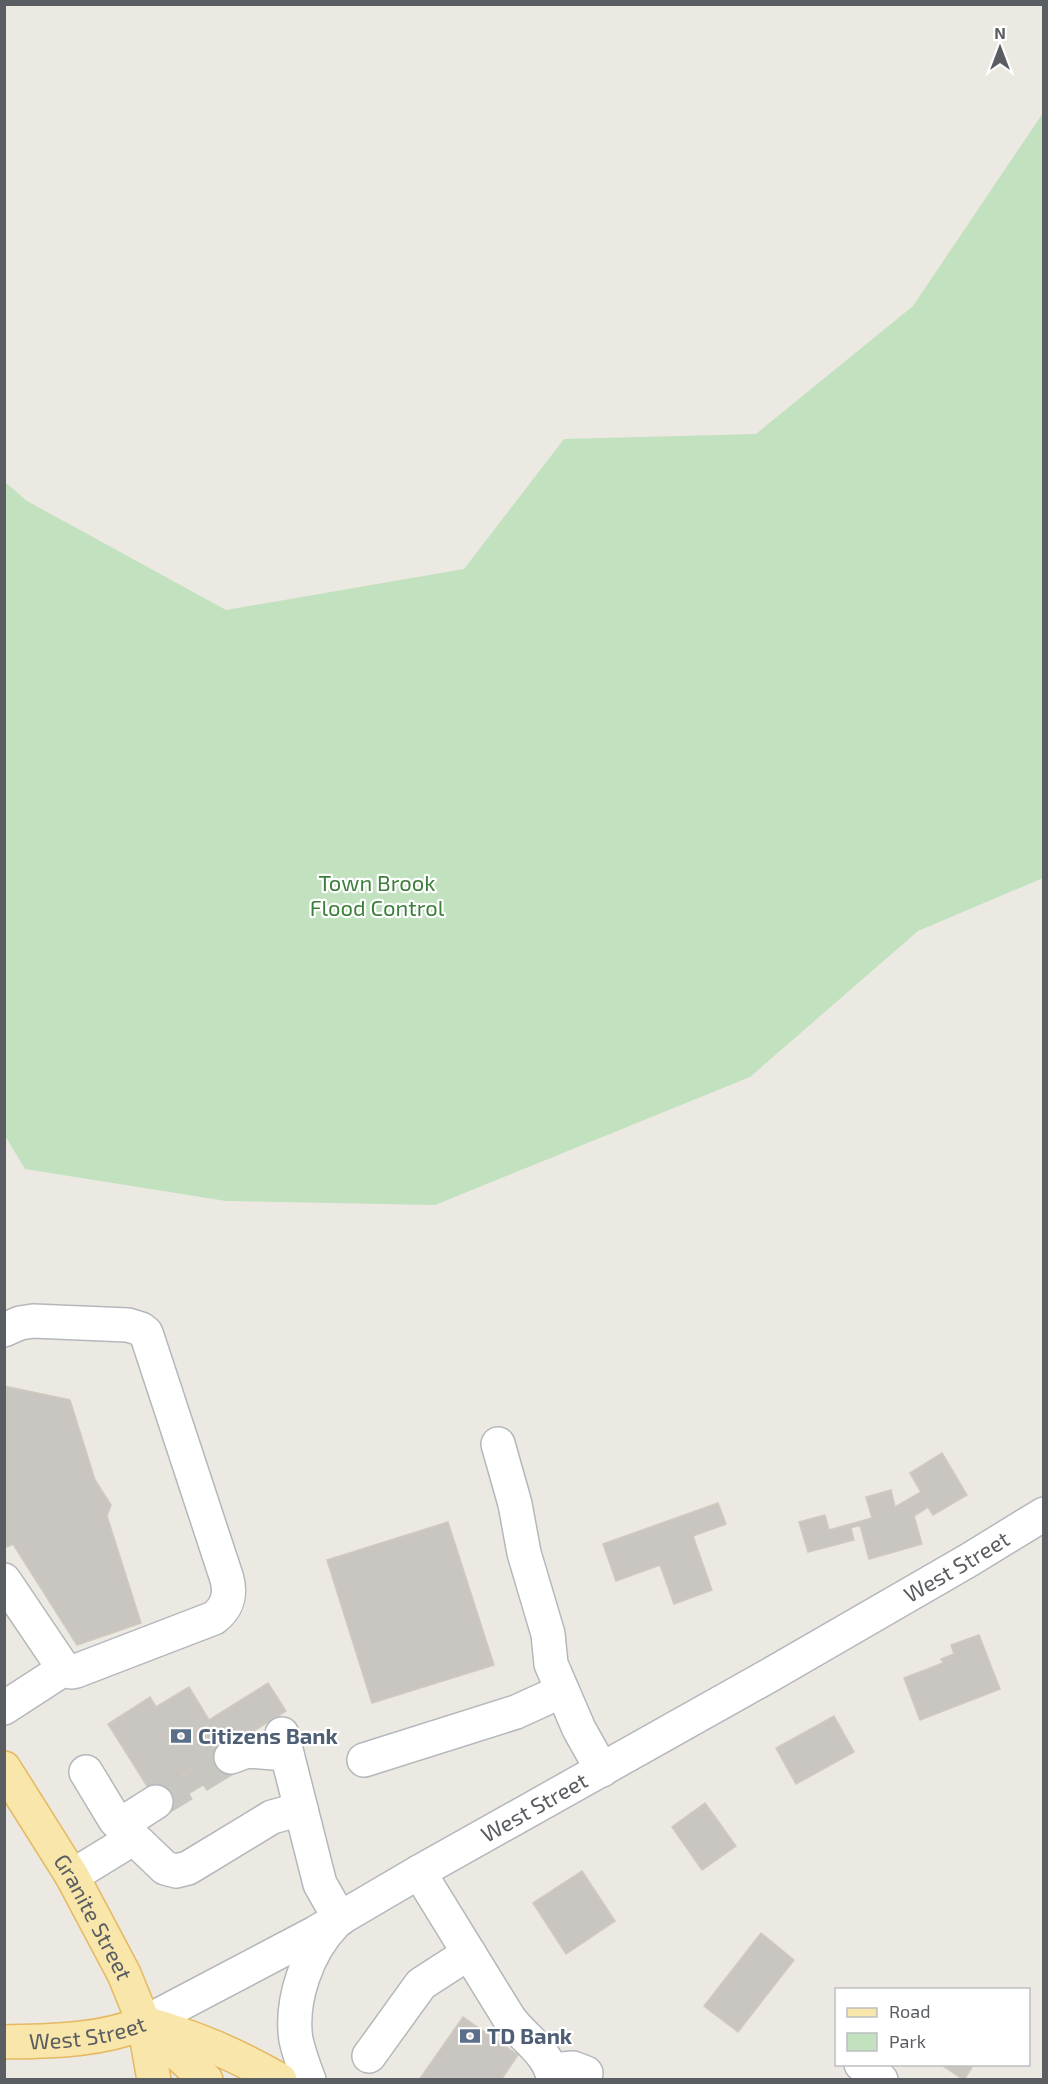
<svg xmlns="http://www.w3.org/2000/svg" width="1048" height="2084" font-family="'Exo 2',sans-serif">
  <rect width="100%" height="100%" fill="#ebe9e1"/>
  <!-- green -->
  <polygon fill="#c1e1bf" points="1043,113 1043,878 918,931 750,1077 435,1205 226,1201 25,1169 4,1134 5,482 27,501 226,610 464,569 564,439 756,434 913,306"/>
  <!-- building -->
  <g fill="#c9c5c0" stroke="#cfcac0" stroke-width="1.5">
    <polygon points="4,1386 70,1400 95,1480 111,1505 107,1516 141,1623 77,1645 13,1544 4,1548"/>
    <polygon points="942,1453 967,1495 933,1515 928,1507 914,1516 922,1544 869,1559 860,1525 851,1528 854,1540 808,1552 799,1522 825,1515 829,1530 872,1518 866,1497 891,1490 895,1507 921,1492 910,1473"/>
    <polygon points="718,1503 726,1524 693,1536 712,1590 674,1604 660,1565 616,1581 603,1544"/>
    <polygon points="448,1522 494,1665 372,1703 327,1560"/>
    <polygon points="979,1635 1000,1689 920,1720 904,1678 943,1663 941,1659 954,1654 951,1645"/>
    <polygon points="268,1683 286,1711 152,1794 108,1724 150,1697 156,1707 189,1687 209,1720"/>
    <polygon points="834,1716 854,1752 796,1784 776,1748"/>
    <polygon points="226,1748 237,1765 161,1810 152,1794"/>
    <polygon points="705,1803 736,1846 702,1870 672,1827"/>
    <polygon points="582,1871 615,1921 566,1954 533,1903"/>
    <polygon points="761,1933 794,1960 738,2032 704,2006"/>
    <polygon points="463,2017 518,2055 501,2080 419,2080"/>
    <polygon points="940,2064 974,2064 964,2080"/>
  </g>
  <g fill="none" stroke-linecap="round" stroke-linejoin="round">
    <!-- minor-tunnel -->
    <polyline stroke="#c7c6c1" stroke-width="33" stroke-dasharray="33 16" stroke-linecap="butt" points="156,1802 231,1757"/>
    <defs>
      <g id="minor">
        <path d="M4,1330L20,1323L33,1321L128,1325L141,1329L146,1333L227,1579C231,1595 227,1608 214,1618L76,1671L71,1672L64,1669L4,1708"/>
        <polyline points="498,1444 515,1504 524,1553 548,1634 551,1664 579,1729 602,1770"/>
        <polyline points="4,1580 64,1669"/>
        <polyline points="282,1734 320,1884 340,1919"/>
        <polyline points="231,1757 247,1751 287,1754"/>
        <polyline points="364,1760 516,1712 562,1691"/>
        <polyline points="86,1772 115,1820 165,1868 176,1871 188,1868 272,1817 301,1809"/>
        <polyline points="120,1825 156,1802"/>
        <path d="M419,1872L509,2018C524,2039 549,2052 554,2080"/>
        <polyline points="72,1876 134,1838"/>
        <path id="s1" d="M144,2023L315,1933L419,1872L770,1675L969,1560L1044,1514"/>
        <polyline points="369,2056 421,1984 469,1953"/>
        <polyline points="861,2064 881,2080"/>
        <polyline points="551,2070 573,2068 586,2073"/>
        <path d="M309,2080C304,2067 299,2053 296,2040C290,2001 307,1952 334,1924"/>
      </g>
      <g id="major">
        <path id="s2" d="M4,1768L72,1876L124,1974L144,2023L154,2080"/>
        <path d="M144,2023C195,2037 234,2054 280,2080"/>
        <polyline points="148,2026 206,2080"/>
        <path id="s3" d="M4,2042C52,2041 99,2041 144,2023"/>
      </g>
    </defs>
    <!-- minor casing -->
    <use href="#minor" stroke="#b4b7bb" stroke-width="36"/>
    <!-- major casing -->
    <use href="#major" stroke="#e5b861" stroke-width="36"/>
    <!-- minor -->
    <use href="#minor" stroke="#fff" stroke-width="33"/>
    <!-- major -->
    <use href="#major" stroke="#f8e6aa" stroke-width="33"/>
  </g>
  <!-- icons -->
  <defs>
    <symbol id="bank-bare" viewBox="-9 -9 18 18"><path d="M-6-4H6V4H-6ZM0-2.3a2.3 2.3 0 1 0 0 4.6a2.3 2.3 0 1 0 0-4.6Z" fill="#5c6f8a" stroke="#fff" stroke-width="2.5" paint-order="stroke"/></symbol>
  </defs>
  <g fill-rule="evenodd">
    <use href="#bank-bare" x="166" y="1721" width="30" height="30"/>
    <use href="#bank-bare" x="455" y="2021" width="30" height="30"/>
  </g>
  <g text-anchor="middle" stroke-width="4.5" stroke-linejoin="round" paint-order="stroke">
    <!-- park labels -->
    <g font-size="22" fill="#3c7f3b" stroke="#fff">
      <text x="377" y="891">Town Brook<tspan x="377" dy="25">Flood Control</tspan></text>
    </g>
    <!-- street labels -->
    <g font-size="22" fill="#5a5d61" stroke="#fff">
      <text dy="8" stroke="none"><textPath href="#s1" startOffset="932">West Street</textPath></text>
      <text dy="8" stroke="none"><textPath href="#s1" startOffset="446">West Street</textPath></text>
      <text dy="8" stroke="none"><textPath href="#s2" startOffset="174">Granite Street</textPath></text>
      <text dy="8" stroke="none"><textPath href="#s3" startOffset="84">West Street</textPath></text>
    </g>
    <!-- service labels -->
    <g font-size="22" font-weight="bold" fill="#4e5e75" stroke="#fff" text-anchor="start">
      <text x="198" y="1744">Citizens Bank</text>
      <text x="487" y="2044">TD Bank</text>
    </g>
  </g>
  <!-- border -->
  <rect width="1048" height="2084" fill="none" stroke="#5a5d61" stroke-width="12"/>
  <!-- legend -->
  <rect x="835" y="1988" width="195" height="78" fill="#ffffff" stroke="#bdbec0" stroke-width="1.5"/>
  <rect x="847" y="2008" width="30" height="9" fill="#f8e6aa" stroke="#bdbec0" stroke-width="1.5"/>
  <text x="889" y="2018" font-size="18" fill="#5a5d61">Road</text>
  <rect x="847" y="2033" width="30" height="18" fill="#c1e1bf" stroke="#bdbec0" stroke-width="1.5"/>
  <text x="889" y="2048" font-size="18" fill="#5a5d61">Park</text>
  <!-- north arrow -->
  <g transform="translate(1000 48)" stroke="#ffffff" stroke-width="4.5" paint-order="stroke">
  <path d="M0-4.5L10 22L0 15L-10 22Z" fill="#5a5d61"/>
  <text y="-9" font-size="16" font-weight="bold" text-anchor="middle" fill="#5a5d61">N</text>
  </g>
</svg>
